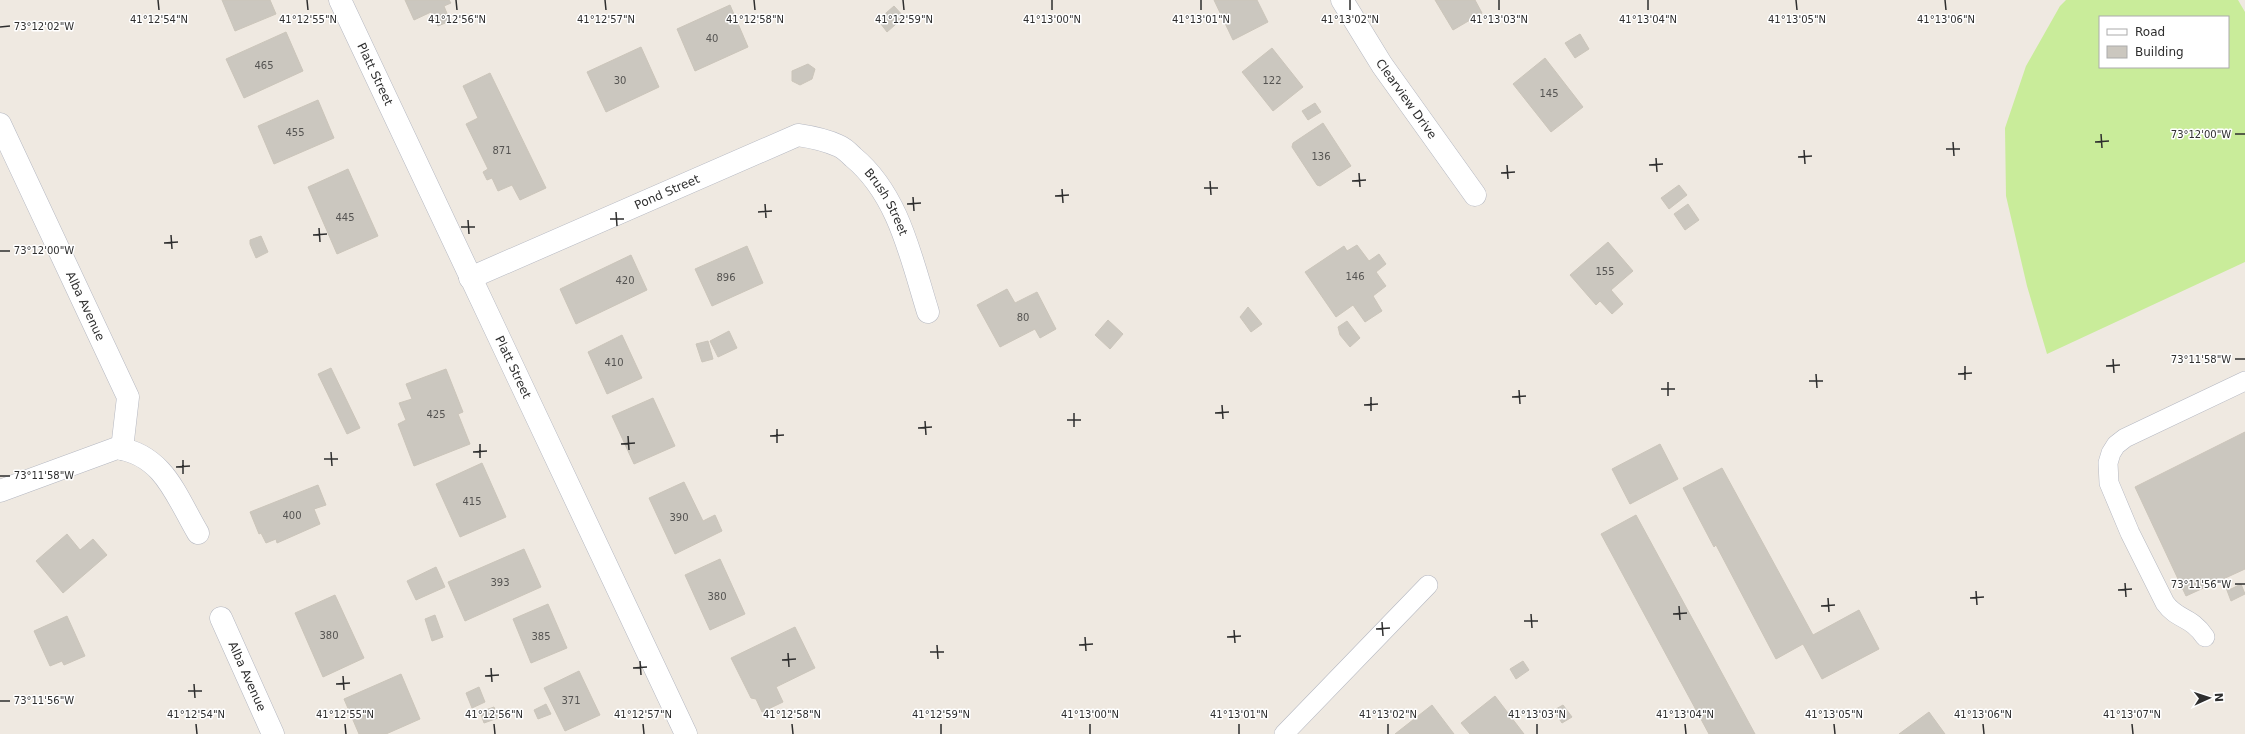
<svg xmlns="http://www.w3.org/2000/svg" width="2245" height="734" font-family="'DejaVu Sans',sans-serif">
  <rect width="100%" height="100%" fill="#efe9e1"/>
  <!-- pitch -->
  <path fill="#c9ec9a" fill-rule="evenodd" d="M2066,0H2238L2245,12V262L2047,354L2027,286L2006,196L2005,128L2026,66L2060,6ZM2100,17H2228V67H2100Z"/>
  <!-- building -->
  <g fill="#cbc7bf" stroke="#cbc5ba">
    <polygon points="222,0 270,0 276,14 235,31"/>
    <polygon points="405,0 449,0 451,3 444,6 450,21 438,26 431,12 414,20"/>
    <polygon points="1214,0 1257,0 1268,22 1233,40"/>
    <polygon points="1435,0 1475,0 1482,13 1453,30"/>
    <polygon points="730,5 748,47 695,71 677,29"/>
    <polygon points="894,6 904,17 887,32 878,20"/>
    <polygon points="286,32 303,71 244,98 226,59"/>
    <polygon points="1580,34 1589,49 1575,58 1565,43"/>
    <polygon points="641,47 659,87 606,112 587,72"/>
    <polygon points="1272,48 1303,87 1273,111 1242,72"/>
    <polygon points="1545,58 1583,107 1551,132 1513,84"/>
    <polygon points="808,64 815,69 812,79 800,85 792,81 792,71"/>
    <polygon points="490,73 546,188 520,200 512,185 498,191 492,178 487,180 483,172 488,169 466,124 478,118 463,86"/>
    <polygon points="318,100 334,138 274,164 258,126"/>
    <polygon points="1315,103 1321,112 1308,120 1302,111"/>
    <polygon points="1323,123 1351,166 1320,186 1317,185 1292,147 1293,143"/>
    <polygon points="348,169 378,236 337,254 308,187"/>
    <polygon points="1679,185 1687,195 1669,209 1661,198"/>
    <polygon points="1688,204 1699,220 1685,230 1674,214"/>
    <polygon points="261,236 268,252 256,258 250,244 250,240"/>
    <polygon points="1608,242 1633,271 1611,290 1623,304 1612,314 1600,301 1596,305 1570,275"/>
    <polygon points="1357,245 1369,261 1379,254 1386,264 1376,272 1386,286 1373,296 1382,311 1365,322 1353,305 1336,317 1305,272 1344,246 1347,251"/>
    <polygon points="747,246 763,283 712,306 695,269"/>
    <polygon points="631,255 647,290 576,324 560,289"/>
    <polygon points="1007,289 1015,303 1037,292 1056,329 1040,338 1035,329 1000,347 977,305"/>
    <polygon points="1248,307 1262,324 1251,332 1240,317"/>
    <polygon points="1108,320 1123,334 1110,349 1095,335"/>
    <polygon points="1347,321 1360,338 1350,347 1340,335 1338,327"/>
    <polygon points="729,331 737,348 718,357 710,341"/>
    <polygon points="622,335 642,378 607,394 588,352"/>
    <polygon points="708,341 713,359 702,362 696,344"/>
    <polygon points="331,368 360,428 347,434 318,374"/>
    <polygon points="446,369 463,412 458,414 470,444 414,466 398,424 406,420 399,403 412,399 406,384"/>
    <polygon points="653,398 675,446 634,464 612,416"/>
    <polygon points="2245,432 2245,569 2186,596 2135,487"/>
    <polygon points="1660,444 1678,479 1630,504 1612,469"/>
    <polygon points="482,463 506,517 460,537 436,484"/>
    <polygon points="1722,468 1813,635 1859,610 1879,649 1822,679 1803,644 1776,659 1716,545 1714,547 1683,488"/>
    <polygon points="684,482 703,521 715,515 722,531 675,554 649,498"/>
    <polygon points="318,485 326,505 314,509 320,524 277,543 276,539 266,543 261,533 259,534 250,512"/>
    <polygon points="1636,515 1755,734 1709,734 1601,534"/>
    <polygon points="67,534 80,550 93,539 107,555 63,593 36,561"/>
    <polygon points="524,549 541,587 465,621 448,582"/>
    <polygon points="720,559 745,614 710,630 685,575"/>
    <polygon points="436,567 445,587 416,600 407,581"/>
    <polygon points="2241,584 2245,594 2231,601 2225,585 2231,589"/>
    <polygon points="335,595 364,658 323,677 295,613"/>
    <polygon points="548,604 567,648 531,663 513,619"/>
    <polygon points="435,615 443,637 432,641 425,619"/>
    <polygon points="67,616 85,656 64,665 62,661 50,666 34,631"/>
    <polygon points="795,627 815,668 776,687 783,702 762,712 756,699 751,698 731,658"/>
    <polygon points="1523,661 1529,670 1516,679 1510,669"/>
    <polygon points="579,671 600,715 565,731 544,688"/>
    <polygon points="401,674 420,719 386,734 359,734 344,699"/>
    <polygon points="479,687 485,702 472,708 466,693"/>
    <polygon points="1495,696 1524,734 1470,734 1461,723"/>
    <polygon points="546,704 551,714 538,719 534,710"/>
    <polygon points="1432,705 1454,734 1395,734"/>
    <polygon points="1563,705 1572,717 1562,723 1556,714 1556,709"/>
    <polygon points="494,707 498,718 484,723 480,712"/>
    <polygon points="1929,712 1945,734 1899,734"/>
  </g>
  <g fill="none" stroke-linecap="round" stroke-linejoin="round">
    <defs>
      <g id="lane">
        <path d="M2205,637C2191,616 2177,620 2165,603L2130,533L2109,483L2108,463L2111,453L2116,445L2125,438L2245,381"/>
        <polyline points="1284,734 1428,585"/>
      </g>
      <g id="street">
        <path id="s1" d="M340,0L686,734"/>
        <path id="s2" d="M1342,0L1382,65L1475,195"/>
        <path id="s3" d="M0,124L128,397L122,449"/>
        <path id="s4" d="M470,278L798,135C812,137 826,140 839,146C844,148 849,153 853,157C899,195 911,258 928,312"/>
        <path d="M0,491L117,448C164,455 176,496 198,533"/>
        <path id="s5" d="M221,618L273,734"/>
      </g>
    </defs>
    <!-- lane casing -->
    <use href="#lane" stroke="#b4b7c1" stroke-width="20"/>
    <!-- street casing -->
    <use href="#street" stroke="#b4b7c1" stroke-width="23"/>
    <!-- lane -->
    <use href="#lane" stroke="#fff" stroke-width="19"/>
    <!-- street -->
    <use href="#street" stroke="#fff" stroke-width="22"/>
  </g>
  <!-- ticks -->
  <path fill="none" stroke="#2e2e2e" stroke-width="1.5" d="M158,0L159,10M307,0L308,10M456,0L457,10M605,0L606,10M754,0L755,10M903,0L904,10M1052,0V10M1201,0V10M1350,0V10M1499,0V10M1648,0V10M1796,0L1797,10M1945,0L1946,10M0,27L10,26M2101,134L2102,148M2235,134H2245M1953,142L1954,156M2095,142L2109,141M1946,149H1960M1804,150L1805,164M1798,157L1812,156M1656,158L1657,172M1507,165L1508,179M1649,165L1663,164M1359,173L1360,187M1501,173L1515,172M1210,181L1211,195M1352,181L1366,180M1204,188H1218M1062,189L1063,203M1055,196L1069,195M913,197L914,211M765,204L766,218M907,204L921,203M616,212L617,226M758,212L772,211M610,219H624M468,220L469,234M461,227H475M319,228L320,242M171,235L172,249M313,235L327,234M164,243L178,242M0,251H10M2113,359L2114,373M2235,359H2245M1965,366V380M2106,366L2120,365M1816,374L1817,388M1958,374L1972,373M1809,381H1823M1668,382V396M1661,389H1675M1519,390L1520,404M1371,397V411M1512,397L1526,396M1222,405L1223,419M1364,405L1378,404M1074,413V427M1215,413L1229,412M1067,420H1081M925,421L926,435M918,428L932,427M777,429V443M628,436L629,450M770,436L784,435M480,444V458M621,444L635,443M331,452L332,466M473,452L487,451M324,459H338M183,460V474M176,467L190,466M0,476H10M2125,583L2126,597M2235,584H2245M2118,590L2132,589M1976,591L1977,605M1828,598L1829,612M1970,598L1984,597M1679,606L1680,620M1821,606L1835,605M1531,614L1532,628M1673,614L1687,613M1524,621H1538M1382,622L1383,636M1376,629L1390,628M1234,630L1235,643M1085,637L1086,651M1227,637L1241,636M937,645L938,659M1079,645L1093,644M930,652H944M788,653L789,667M782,660L796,659M640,661L641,675M491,668L492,682M633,668L647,667M343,676L344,690M485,676L499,675M194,684L195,698M336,684L350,683M188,691H202M0,701H10M196,724L197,734M345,724L346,734M494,724L495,734M643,724L644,734M792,724L793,734M941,724V734M1090,724V734M1239,724V734M1388,724V734M1537,724V734M1685,724L1686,734M1834,724L1835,734M1983,724L1984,734M2132,724L2133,734"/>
  <g text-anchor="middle" stroke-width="3" stroke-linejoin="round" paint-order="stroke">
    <!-- number labels -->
    <g font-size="10" fill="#555452">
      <text x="712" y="42">40</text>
      <text x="264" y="69">465</text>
      <text x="620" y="84">30</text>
      <text x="1272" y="84">122</text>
      <text x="1549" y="97">145</text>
      <text x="295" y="136">455</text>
      <text x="502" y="154">871</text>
      <text x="1321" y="160">136</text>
      <text x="345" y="221">445</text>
      <text x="1605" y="275">155</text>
      <text x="1355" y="280">146</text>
      <text x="726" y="281">896</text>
      <text x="625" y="284">420</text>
      <text x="1023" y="321">80</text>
      <text x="614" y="366">410</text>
      <text x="436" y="418">425</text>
      <text x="472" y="505">415</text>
      <text x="292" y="519">400</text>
      <text x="679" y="521">390</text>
      <text x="500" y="586">393</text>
      <text x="717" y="600">380</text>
      <text x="329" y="639">380</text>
      <text x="541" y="640">385</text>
      <text x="571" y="704">371</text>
    </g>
    <!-- street labels -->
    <g font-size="12" fill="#2e2e2e" stroke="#fff">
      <text dy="4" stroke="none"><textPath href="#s1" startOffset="82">Platt Street</textPath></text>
      <text dy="4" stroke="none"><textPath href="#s2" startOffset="118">Clearview Drive</textPath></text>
      <text dy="4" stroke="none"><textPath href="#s4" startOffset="215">Pond Street</textPath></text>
      <text dy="4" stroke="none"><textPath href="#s4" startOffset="475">Brush Street</textPath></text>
      <text dy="4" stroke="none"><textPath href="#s3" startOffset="201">Alba Avenue</textPath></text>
      <text dy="4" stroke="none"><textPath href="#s1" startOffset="406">Platt Street</textPath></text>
      <text dy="4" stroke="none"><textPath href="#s5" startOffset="64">Alba Avenue</textPath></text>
    </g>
  </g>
  <g font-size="10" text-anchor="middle" fill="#2e2e2e" stroke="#fff" stroke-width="3" stroke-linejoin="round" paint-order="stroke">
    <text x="159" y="23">41°12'54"N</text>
    <text x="308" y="23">41°12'55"N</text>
    <text x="457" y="23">41°12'56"N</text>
    <text x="606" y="23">41°12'57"N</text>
    <text x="755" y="23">41°12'58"N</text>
    <text x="904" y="23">41°12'59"N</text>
    <text x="1052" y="23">41°13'00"N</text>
    <text x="1201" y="23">41°13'01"N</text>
    <text x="1350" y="23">41°13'02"N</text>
    <text x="1499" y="23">41°13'03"N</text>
    <text x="1648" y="23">41°13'04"N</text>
    <text x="1797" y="23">41°13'05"N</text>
    <text x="1946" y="23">41°13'06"N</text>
    <text x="44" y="30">73°12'02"W</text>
    <text x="2201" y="138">73°12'00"W</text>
    <text x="44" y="254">73°12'00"W</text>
    <text x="2201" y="363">73°11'58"W</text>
    <text x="44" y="479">73°11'58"W</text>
    <text x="2201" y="588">73°11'56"W</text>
    <text x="44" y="704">73°11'56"W</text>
    <text x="196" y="718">41°12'54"N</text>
    <text x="345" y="718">41°12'55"N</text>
    <text x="494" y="718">41°12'56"N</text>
    <text x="643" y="718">41°12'57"N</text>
    <text x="792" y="718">41°12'58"N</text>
    <text x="941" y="718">41°12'59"N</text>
    <text x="1090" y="718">41°13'00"N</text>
    <text x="1239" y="718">41°13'01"N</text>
    <text x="1388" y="718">41°13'02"N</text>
    <text x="1537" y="718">41°13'03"N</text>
    <text x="1685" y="718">41°13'04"N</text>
    <text x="1834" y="718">41°13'05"N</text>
    <text x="1983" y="718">41°13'06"N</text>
    <text x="2132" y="718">41°13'07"N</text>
  </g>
  <!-- legend -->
  <rect x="2099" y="16" width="130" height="52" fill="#ffffff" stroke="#ababab"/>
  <rect x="2107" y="29" width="20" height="6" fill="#ffffff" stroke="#ababab"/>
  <text x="2135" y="36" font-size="12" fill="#2e2e2e">Road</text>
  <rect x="2107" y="46" width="20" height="12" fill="#cbc7bf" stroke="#ababab"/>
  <text x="2135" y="56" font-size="12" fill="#2e2e2e">Building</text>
  <!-- north arrow -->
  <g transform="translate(2209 698) rotate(87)" stroke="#ffffff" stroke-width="3" paint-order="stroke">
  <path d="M0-3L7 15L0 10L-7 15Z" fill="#2e2e2e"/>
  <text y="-6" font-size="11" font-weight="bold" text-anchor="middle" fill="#2e2e2e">N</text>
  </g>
</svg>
